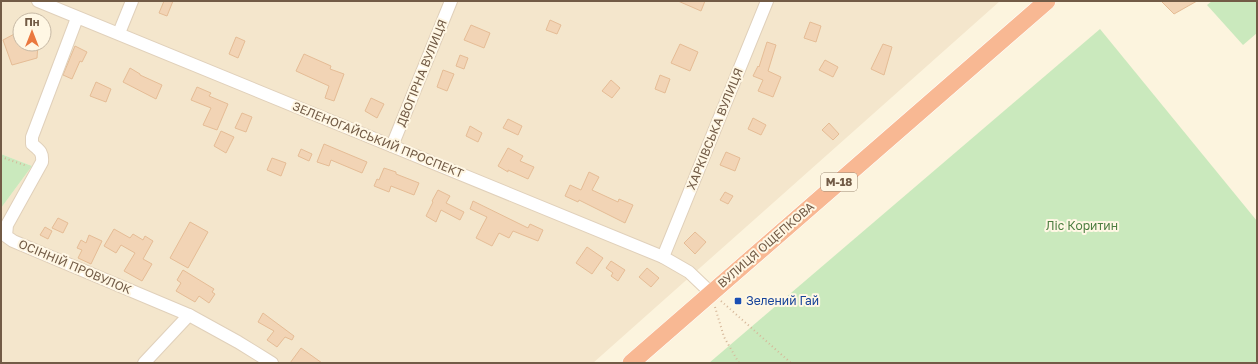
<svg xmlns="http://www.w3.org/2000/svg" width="1258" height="364" font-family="'Golos Text',sans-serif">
  <rect width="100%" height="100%" fill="#fcf4de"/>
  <!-- residential -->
  <path fill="#f4e6cc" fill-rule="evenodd" d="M1,1H1000L593,363H1V208L32,166L1,154ZM20,20H44V44H20Z"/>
  <!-- green -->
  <g fill="#cae9bd">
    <polygon points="1212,1 1257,1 1257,33 1243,45 1207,5"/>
    <polygon points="1100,29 1257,221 1257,363 709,363"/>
    <polygon points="1,154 32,166 1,208"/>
  </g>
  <!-- building -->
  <g fill="#f2d4b5" stroke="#e5bc95">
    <polygon points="164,1 173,1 167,16 159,13"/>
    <polygon points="678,1 705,1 701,11"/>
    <polygon points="1161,1 1197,1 1174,14"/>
    <polygon points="550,20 561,25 557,34 546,30"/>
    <polygon points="810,22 821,26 816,42 804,38"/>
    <polygon points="471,25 490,33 484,48 464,40"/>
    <polygon points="20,31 20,44 38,44 37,58 12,65 3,40"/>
    <polygon points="236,37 245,41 238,58 229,54"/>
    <polygon points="767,42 776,45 768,71 781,77 773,97 758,91 763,80 753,76 758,66 759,67"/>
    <polygon points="680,44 698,52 690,71 671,63"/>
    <polygon points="883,44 892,47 884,75 871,69"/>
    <polygon points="75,46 87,52 82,62 80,61 72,79 63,75"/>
    <polygon points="304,54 331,66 330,69 344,74 334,101 325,98 329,86 296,71"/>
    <polygon points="460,55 468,58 464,69 456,66"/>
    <polygon points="825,60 838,67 833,77 819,70"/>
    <polygon points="130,68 140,74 140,75 162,85 156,99 123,82"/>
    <polygon points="443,70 454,74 447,91 437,87"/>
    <polygon points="660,75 670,79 665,93 655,89"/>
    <polygon points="611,80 620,88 612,98 602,91"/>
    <polygon points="96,82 111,89 106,102 90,96"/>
    <polygon points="197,87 211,93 209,96 228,104 217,130 203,125 211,108 191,100"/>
    <polygon points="371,98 384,104 377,118 365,111"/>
    <polygon points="242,113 252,117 246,132 235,128"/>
    <polygon points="753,118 766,125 761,135 748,129"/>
    <polygon points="508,119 522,126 518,135 503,128"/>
    <polygon points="829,123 839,134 833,140 822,130"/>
    <polygon points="470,126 482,133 478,142 466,136"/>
    <polygon points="221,131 234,137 226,153 214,146"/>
    <polygon points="324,144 367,162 362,173 331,160 329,166 317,162"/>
    <polygon points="508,148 523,156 520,161 534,167 528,179 508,170 508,172 498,166"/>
    <polygon points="301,149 312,154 309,161 298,156"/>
    <polygon points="726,152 740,158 735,171 720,165"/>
    <polygon points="272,158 286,163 281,176 267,170"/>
    <polygon points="384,168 396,172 396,174 419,183 414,195 391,186 389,192 374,186 377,179 379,180"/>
    <polygon points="589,172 599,177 592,190 618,202 619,199 633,205 625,223 579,200 578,202 565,196 570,185 581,190"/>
    <polygon points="438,190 450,196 446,203 464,212 460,220 441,210 436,222 426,216 433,202 432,201"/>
    <polygon points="725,192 733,196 728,204 720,200"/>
    <polygon points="473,201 528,228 530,224 543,230 538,241 513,231 509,238 499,233 492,246 476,238 487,217 470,209"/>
    <polygon points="58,218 68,223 63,233 52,228"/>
    <polygon points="190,222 208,232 188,268 170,258"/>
    <polygon points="45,227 52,231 48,239 40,235"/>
    <polygon points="114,229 130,238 133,234 143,240 145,236 153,241 143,259 152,264 142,281 124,271 135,253 121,245 116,253 104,246"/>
    <polygon points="695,232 706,242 695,254 684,243"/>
    <polygon points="89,235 102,241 91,264 78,258 82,250 77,248 81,240 86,243"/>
    <polygon points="587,247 603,258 592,274 576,263"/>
    <polygon points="611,261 625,270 618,281 611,276 613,273 606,268"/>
    <polygon points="647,268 659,278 651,287 639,277"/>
    <polygon points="183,270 214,289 212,292 215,294 209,303 199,296 195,302 176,291 181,283 177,280"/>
    <polygon points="263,313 294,336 292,340 285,337 277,347 267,340 274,331 258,322"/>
    <polygon points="301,348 322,363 290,363"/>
  </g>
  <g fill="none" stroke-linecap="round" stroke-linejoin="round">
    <defs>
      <g id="minor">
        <polyline points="38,1 663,257 689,272 711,293"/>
        <path d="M77,18L32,137V144C39,150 43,152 42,162L7,225L6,236L13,241L189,315L238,342L272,363"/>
        <polyline points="119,33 132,1"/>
        <polyline points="392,146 451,1"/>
        <polyline points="663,257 767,1"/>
        <polyline points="144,363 189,315"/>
      </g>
      <polyline id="highway" points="631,363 1047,1"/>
    </defs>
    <!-- minor casing -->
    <use href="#minor" stroke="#e0d0ba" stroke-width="14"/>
    <!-- highway casing -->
    <use href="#highway" stroke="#fff" stroke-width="18"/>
    <!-- path -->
    <g stroke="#d6b799" stroke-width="2" stroke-dasharray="1 3" stroke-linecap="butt">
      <polyline points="1,157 27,166"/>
      <polyline points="721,301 791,363"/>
      <polyline points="715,307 724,337 739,363"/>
    </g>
    <!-- minor -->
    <use href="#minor" stroke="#fff" stroke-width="12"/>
    <!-- highway -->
    <use href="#highway" stroke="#f8b893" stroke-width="17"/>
  </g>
  <!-- markers -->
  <rect fill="#1a4fb4" stroke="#fff7e4" stroke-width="1.5" x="734" y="297" width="8" height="8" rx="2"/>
  <g text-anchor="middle" stroke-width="4" stroke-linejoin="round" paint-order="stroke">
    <!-- shield labels -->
    <rect fill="#fff7e4" stroke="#9c8a75" stroke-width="1" x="821" y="173" width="36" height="18" rx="3"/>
    <g font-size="11" font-weight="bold" fill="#725b46">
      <text x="839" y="186">М-18</text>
    </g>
    <!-- street labels -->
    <g font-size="12" fill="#725b46" stroke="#fff7e4">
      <text transform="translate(422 73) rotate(-68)" y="4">ДВОГІРНА ВУЛИЦЯ</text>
      <text transform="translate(715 129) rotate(-68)" y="4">ХАРКІВСЬКА ВУЛИЦЯ</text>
      <text transform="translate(378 140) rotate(22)" y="4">ЗЕЛЕНОГАЙСЬКИЙ ПРОСПЕКТ</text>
      <text transform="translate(766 245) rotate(-41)" y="4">ВУЛИЦЯ ОЩЕПКОВА</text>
      <text transform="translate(75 267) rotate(23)" y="4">ОСІННІЙ ПРОВУЛОК</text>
    </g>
    <!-- park labels -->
    <g font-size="12" fill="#4c7e40" stroke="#fff7e4">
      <text x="1082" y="230">Ліс Коритин</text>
    </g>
    <!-- transit labels -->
    <g font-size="12" fill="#164399" stroke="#fff7e4" text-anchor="start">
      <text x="746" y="305">Зелений Гай</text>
    </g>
  </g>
  <!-- border -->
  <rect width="1258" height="364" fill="none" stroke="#725b46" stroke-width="4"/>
  <!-- north arrow -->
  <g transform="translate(32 32)"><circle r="19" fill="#fff7e4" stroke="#c7b9a5"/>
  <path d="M0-3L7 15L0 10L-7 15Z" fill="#ea783f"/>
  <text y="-6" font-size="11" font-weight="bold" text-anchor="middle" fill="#725b46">Пн</text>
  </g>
</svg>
